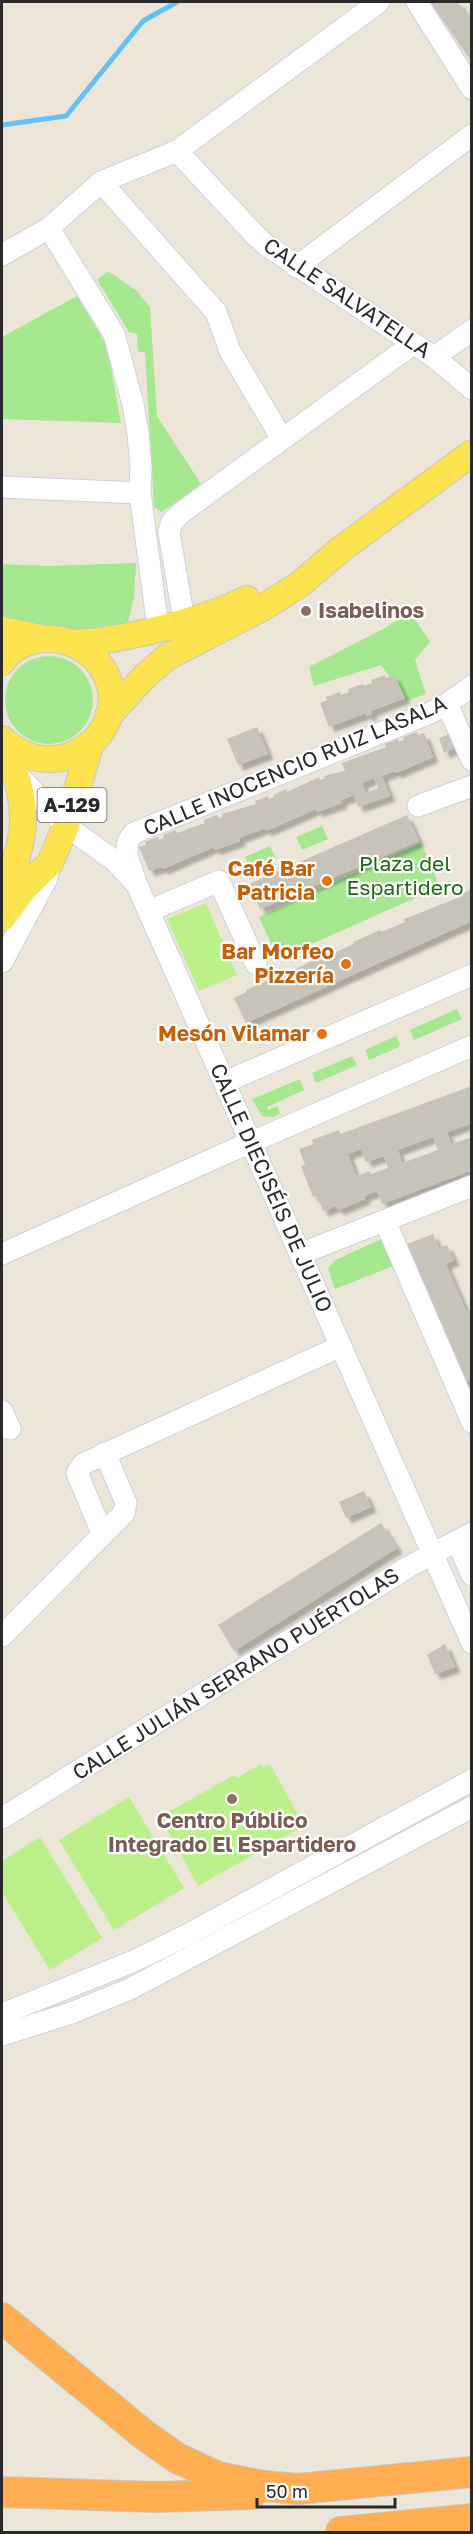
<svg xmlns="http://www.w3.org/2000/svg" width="473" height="2534" font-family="'Golos Text',sans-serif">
  <defs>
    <filter id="shadow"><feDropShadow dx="5.5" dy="5.5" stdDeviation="1.5" flood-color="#0004"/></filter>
  </defs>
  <rect width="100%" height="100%" fill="#ece6d9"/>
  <!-- green -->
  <g fill="#a5e890">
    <polygon points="108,271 137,291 150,307 157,416 201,484 162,512 154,507 145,353 138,351 137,334 129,332 97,280"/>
    <polygon points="77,296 107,346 121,423 2,419 2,337"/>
    <polygon points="136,563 134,598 127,626 90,635 2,624 2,564 48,566"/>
    <polygon points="410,611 430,642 415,660 426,694 407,701 381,665 314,686 309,667 385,628"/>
    <circle cx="49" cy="700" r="44"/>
    <polygon points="322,826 328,839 302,850 296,837"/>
    <polygon points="421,843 440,887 278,959 259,917"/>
    <polygon points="270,846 276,859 251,871 245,857"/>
    <polygon points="457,1009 462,1019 414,1040 410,1030"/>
    <polygon points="396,1036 401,1046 369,1060 365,1050"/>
    <polygon points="352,1056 357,1065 316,1083 312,1073"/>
    <polygon points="300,1079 304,1090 267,1107 268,1110 277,1106 280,1114 273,1117 262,1116 252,1099"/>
    <polygon points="384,1238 396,1265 335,1289 328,1269 335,1260"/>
  </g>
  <!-- pitch -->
  <g fill="#bbf08b">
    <polygon points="206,903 237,975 199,991 167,919"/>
    <polygon points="261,1764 263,1767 270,1764 304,1826 198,1886 160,1817 234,1775 237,1778"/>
    <polygon points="129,1797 184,1888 114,1930 59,1840"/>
    <polygon points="40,1837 102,1938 50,1970 2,1892 2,1861"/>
  </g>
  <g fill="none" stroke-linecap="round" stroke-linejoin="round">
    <!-- stream -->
    <polyline stroke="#63c1f8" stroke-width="5" points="2,125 66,116 143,21 177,2"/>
  </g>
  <!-- building -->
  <g fill="#c7c3b9" fill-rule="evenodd" filter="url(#shadow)">
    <polygon points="430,2 458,2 468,16 472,13 472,62"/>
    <polygon points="385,675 386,678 394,675 405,698 371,711 372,714 367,716 366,713 329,727 320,703 327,700 326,697 340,692 341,695 349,692 348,689 363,684 364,686 372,683 371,680"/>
    <polygon points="257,727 268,754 238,765 227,739"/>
    <path d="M417,732L418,735L424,733L433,757L396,773L395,771L382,776L390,796L358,807L354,795L341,800L342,803L317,812L316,809L266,831L265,828L239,838L240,841L215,850L214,847L163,869L162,867L149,871L139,847L146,845L145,842L158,837L159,840L164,838L163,835L176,830L177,833L205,823L204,820L217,815L219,818L223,817L222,814L256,804L255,801L268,796L269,799L274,797L273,795L287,789V792L319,777L320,780L325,778L324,776L345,771L342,763L386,747L385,744L398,739L399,742L404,740L403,737ZM374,778L378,788L366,793L362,783Z"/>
    <polygon points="450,734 456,748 444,753 439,738"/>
    <polygon points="407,815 419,841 260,909 249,884"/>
    <polygon points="472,889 472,921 246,1023 234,998 246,992 246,990 271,979 272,981 324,955 325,957 354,944 353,942 380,930 381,932 405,922 404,919 460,897 459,895"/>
    <path d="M472,1086V1123L447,1132L451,1144L472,1137V1170L382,1204L377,1191L364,1196L365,1199L338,1210L336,1206L323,1211L317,1196L313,1197L301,1166L305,1165L299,1149L313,1144L312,1140L339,1130L340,1134L354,1129ZM433,1137L438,1150L402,1163L398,1150ZM361,1149L366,1162L384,1156L388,1168L371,1174L370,1171L356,1176L348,1154Z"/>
    <polygon points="433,1234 439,1248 447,1245 454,1260 446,1264 466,1311 472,1308 472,1379 459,1385 436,1313 430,1298 424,1301 417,1285 424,1282 417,1268 411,1270 404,1255 410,1252 407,1244"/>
    <polygon points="364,1491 371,1507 346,1518 339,1502"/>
    <polygon points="381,1523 397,1548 234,1651 218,1625"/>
    <polygon points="445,1644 455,1667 435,1674 427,1655"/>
  </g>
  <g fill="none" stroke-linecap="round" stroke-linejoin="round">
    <defs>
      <g id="minor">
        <polyline points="417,2 472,89"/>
        <polyline points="177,151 256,236 266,245 434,357 472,389"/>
        <polyline points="101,182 216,312 230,351 282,439"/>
        <polyline points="49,228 114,334 133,404 138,434 141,467 140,493 158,628"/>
        <polyline points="2,255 49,228 101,182 177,151 379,2"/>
        <polyline points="296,267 472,135"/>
        <polyline points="434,357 472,330"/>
        <polyline points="2,487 140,493"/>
        <polyline points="184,621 169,532 172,522 181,513 413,344"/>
        <polyline points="447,704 472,760"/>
        <polyline points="16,773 66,826 115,861 137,885 472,1643"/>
        <polyline points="418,806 472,786"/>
        <path d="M135,879C130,863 120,847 134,833L430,713L447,704L472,686"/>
        <polyline points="149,911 219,881 256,964"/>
        <polyline points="2,962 47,878 50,863"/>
        <polyline points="225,1082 472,975"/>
        <polyline points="385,1221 472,1422"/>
        <polyline points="2,1254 224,1154 472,1046"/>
        <polyline points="300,1254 472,1186"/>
        <polyline points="2,1411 10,1429"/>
        <polyline points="102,1533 77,1473 83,1464 341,1346"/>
        <polyline points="457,1541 472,1575"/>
        <polyline points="2,1636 124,1513 126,1503 105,1453"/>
        <polyline points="2,1818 410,1566 472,1533"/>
        <polyline points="2,2014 134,1961 185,1936 472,1780"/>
        <polyline points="2,2035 71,2013 130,1989 472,1807"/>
      </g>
      <g id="major">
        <polyline points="2,630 42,638"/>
        <path d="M73,643C121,641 203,621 247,599"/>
        <path d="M2,662C13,645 35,637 54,639C72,641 86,648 98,662C144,720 64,796 2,739"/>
        <polyline points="108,716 144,677 167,657 264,607 300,584 340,550 472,453"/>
        <path d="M2,897C29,836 31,802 2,740"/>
        <polyline points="2,918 25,887 50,863 66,826 90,746"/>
      </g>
      <g id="highway">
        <polyline points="2,2318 143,2434 177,2458 218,2477 264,2486 298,2489 472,2472"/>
        <polyline points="2,2492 156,2497 251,2494"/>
        <polyline points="341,2532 472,2519"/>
      </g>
    </defs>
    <!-- minor casing -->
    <use href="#minor" stroke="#ced0e3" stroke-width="23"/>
    <!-- major casing -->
    <use href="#major" stroke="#c7c7c7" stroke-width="28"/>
    <!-- highway casing -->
    <use href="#highway" stroke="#c7c7c7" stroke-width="32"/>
    <!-- minor -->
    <use href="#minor" stroke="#fff" stroke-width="21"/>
    <!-- major -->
    <use href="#major" stroke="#fbe44f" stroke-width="26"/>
    <!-- highway -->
    <use href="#highway" stroke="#ffae51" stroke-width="30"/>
  </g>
  <!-- markers -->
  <g fill="#8d6e63" stroke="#fff" stroke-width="2">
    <circle cx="306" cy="611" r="6"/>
    <circle cx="232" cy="1799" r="6"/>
  </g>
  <g fill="#e8710a" stroke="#fff" stroke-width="2">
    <circle cx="327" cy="881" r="6"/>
    <circle cx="346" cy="964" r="6"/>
    <circle cx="322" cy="1034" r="6"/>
  </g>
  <g text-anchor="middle" stroke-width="4.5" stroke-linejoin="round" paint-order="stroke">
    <!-- shield labels -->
    <rect fill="#fff" stroke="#696969" stroke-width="1.5" x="37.5" y="788" width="69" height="34" rx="4.5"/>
    <g font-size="20" font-weight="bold" fill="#292929">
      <text x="72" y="812">A-129</text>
    </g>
    <!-- street labels -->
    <g font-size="21" fill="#292929" stroke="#fff">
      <text transform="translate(347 298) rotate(34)" y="7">CALLE SALVATELLA</text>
      <text transform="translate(295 766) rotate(-23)" y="7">CALLE INOCENCIO RUIZ LASALA</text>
      <text transform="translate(271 1188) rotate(66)" y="7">CALLE DIECISÉIS DE JULIO</text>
      <text transform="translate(236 1674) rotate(-32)" y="7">CALLE JULIÁN SERRANO PUÉRTOLAS</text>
    </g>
    <!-- education labels -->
    <g font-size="21" font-weight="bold" fill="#785e54" stroke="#fff" text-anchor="start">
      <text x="318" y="618">Isabelinos</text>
      <text x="232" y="1828" text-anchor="middle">Centro Público<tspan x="232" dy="24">Integrado El Espartidero</tspan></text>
    </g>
    <!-- park labels -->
    <g font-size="21" fill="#1d6a14" stroke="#fff">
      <text x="405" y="871">Plaza del<tspan x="405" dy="24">Espartidero</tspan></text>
    </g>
    <!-- food labels -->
    <g font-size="21" font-weight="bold" fill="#c56008" stroke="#fff" text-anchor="end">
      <text x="315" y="876">Café Bar<tspan x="315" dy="24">Patricia</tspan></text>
      <text x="334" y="959">Bar Morfeo<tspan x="334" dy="24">Pizzería</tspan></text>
      <text x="310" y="1041">Mesón Vilamar</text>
    </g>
  </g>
  <!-- border -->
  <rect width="473" height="2534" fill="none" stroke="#292929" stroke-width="6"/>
  <!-- scale -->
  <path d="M257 2498v9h138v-9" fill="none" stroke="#292929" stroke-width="3"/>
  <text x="266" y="2498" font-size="18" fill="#292929" stroke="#ffffff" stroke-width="4.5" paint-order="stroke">50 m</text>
</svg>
